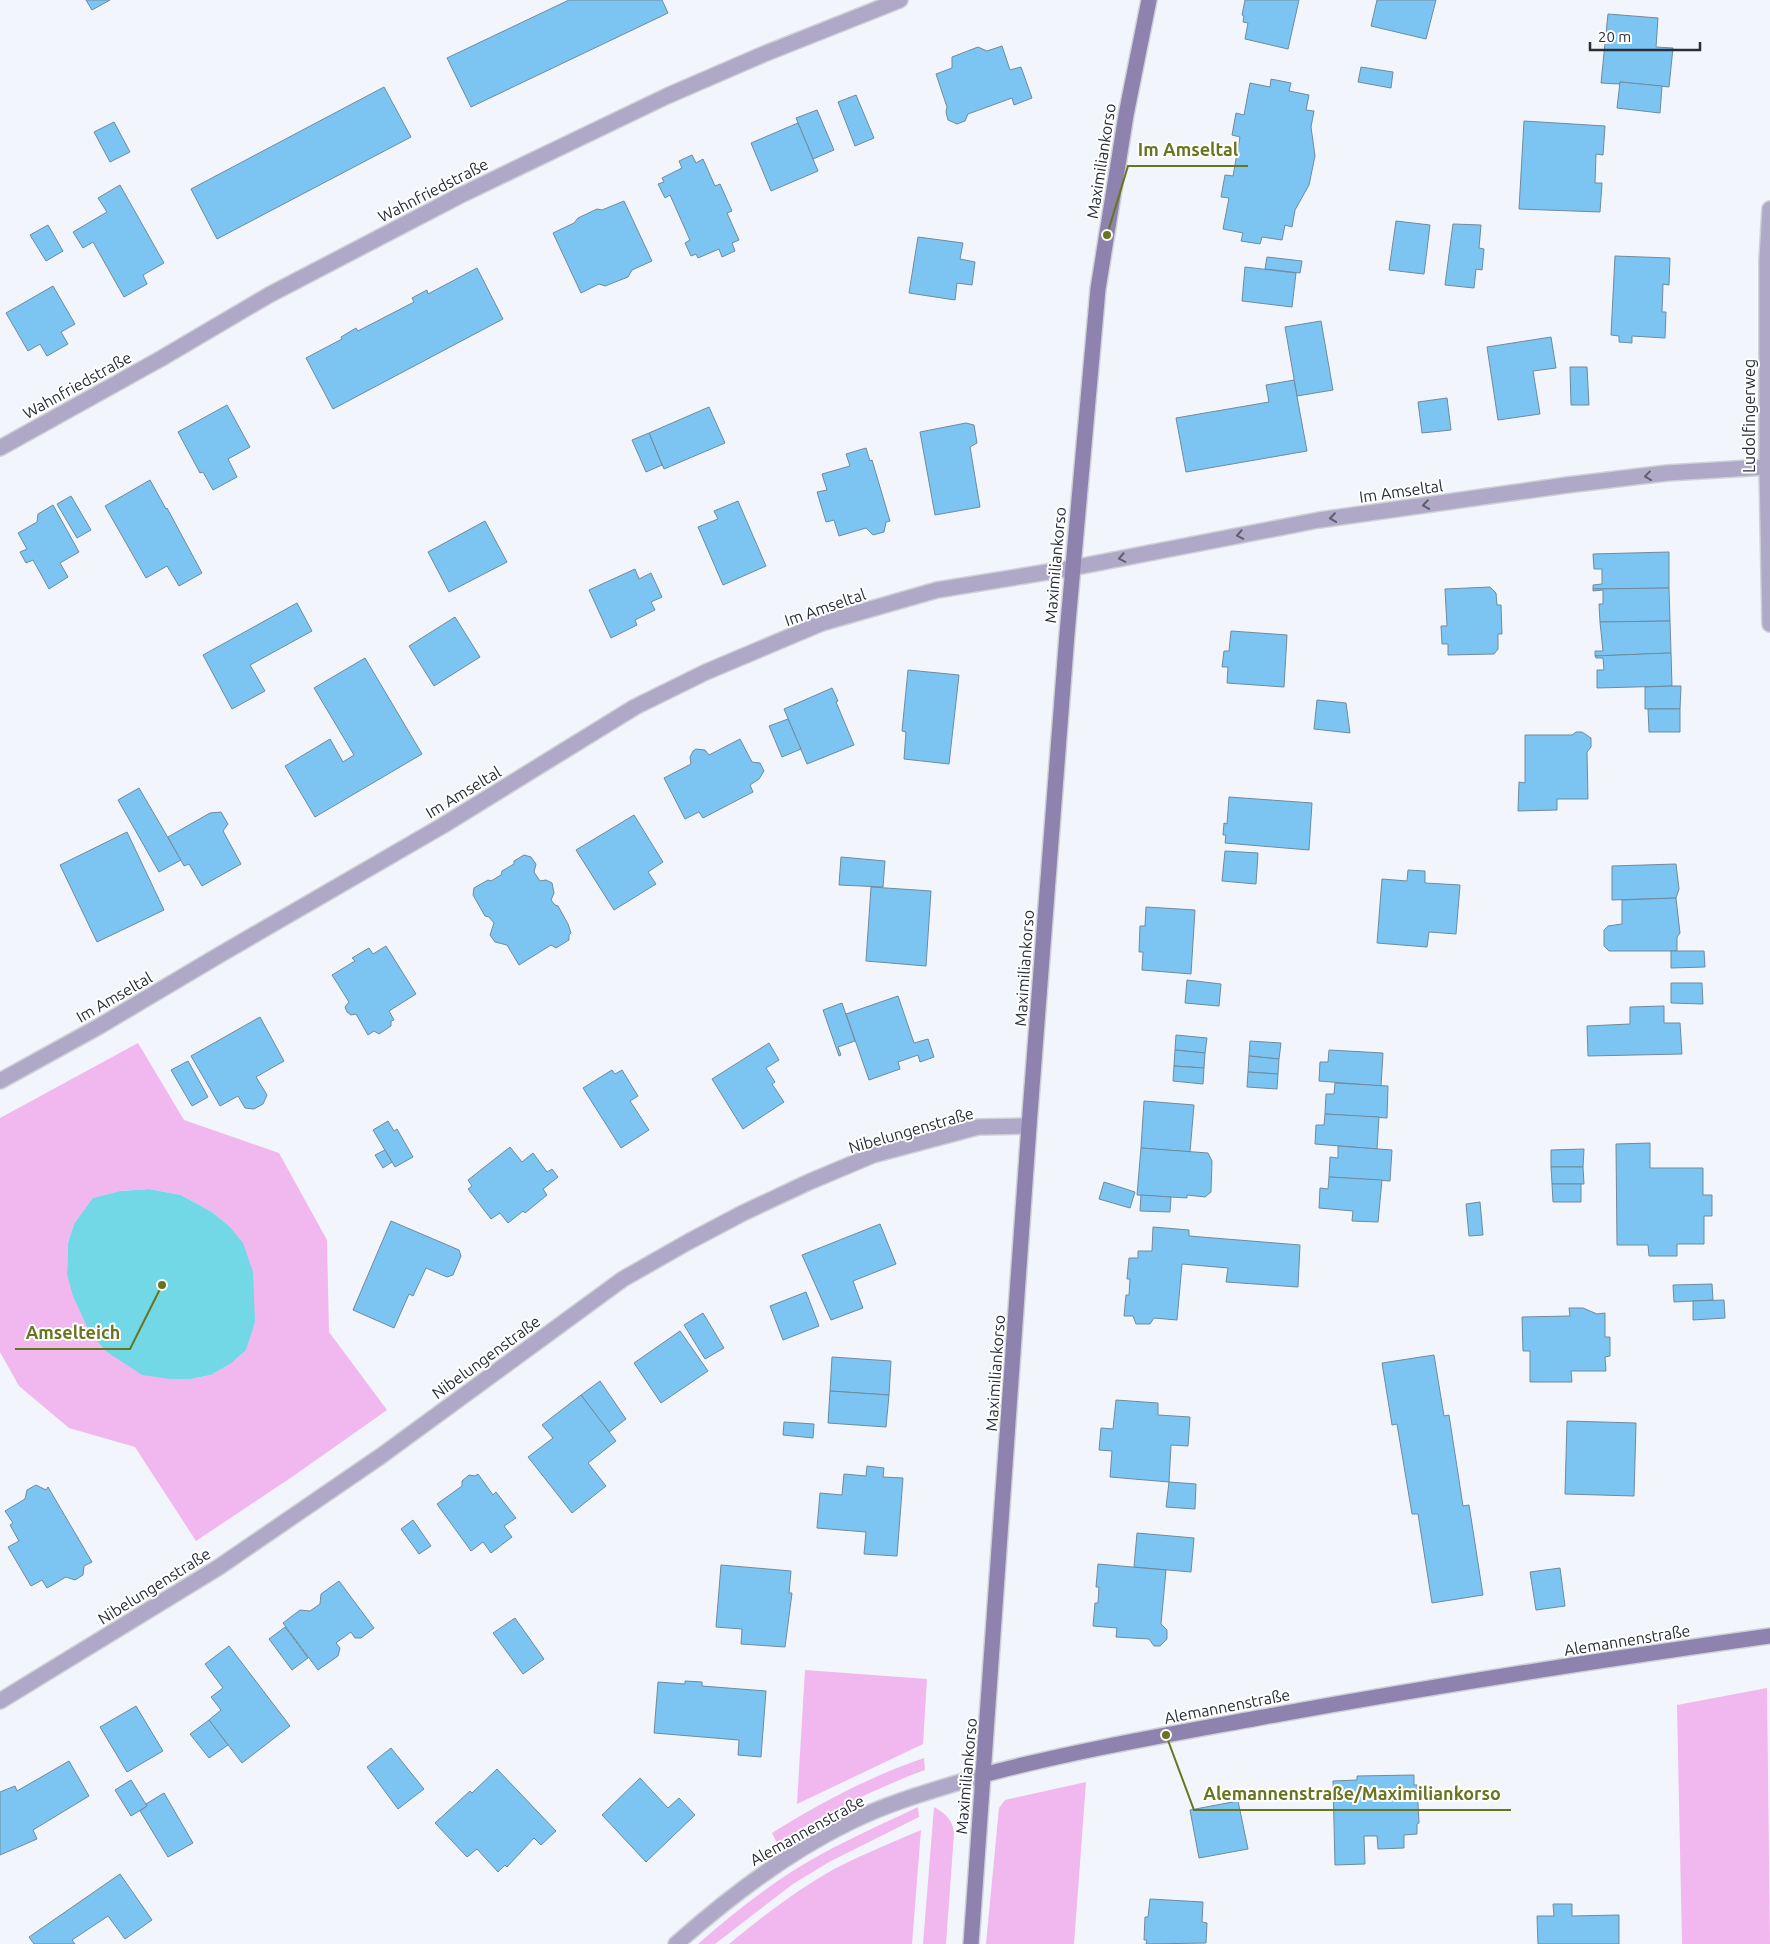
<svg xmlns="http://www.w3.org/2000/svg" width="1770" height="1944" font-family="Ubuntu,sans-serif">
  <rect width="100%" height="100%" fill="#f2f5fb"/>
  <!-- green -->
  <g fill="#f1b8ef" fill-rule="evenodd">
    <path d="M138,1043L184,1120L279,1153L327,1240L329,1332L387,1410L292,1477L196,1541L135,1447L69,1428L19,1386L0,1352V1118ZM149,1189L181,1195L212,1212L229,1226L230,1364L211,1375L191,1379L67,1274L68,1243L74,1224L121,1191Z"/>
    <polygon points="805,1670 927,1679 923,1744 797,1804"/>
    <polygon points="1767,1688 1770,1944 1682,1944 1677,1705"/>
    <path d="M924,1758L925,1770C873,1789 824,1815 777,1843L772,1833C820,1803 871,1776 924,1758Z"/>
    <polygon points="1086,1782 1074,1944 986,1944 999,1808 1005,1800"/>
    <path d="M918,1807L919,1817L829,1862L793,1884L715,1944H698C725,1920 753,1898 782,1878C825,1849 872,1829 918,1807Z"/>
    <path d="M934,1807C946,1814 952,1819 954,1833L946,1944H923Z"/>
    <path d="M921,1830L912,1944H729C763,1916 798,1889 836,1868C864,1854 893,1842 921,1830Z"/>
  </g>
  <!-- water -->
  <polygon fill="#72d8e6" points="149,1189 181,1195 212,1212 229,1226 243,1243 253,1272 255,1322 246,1350 230,1364 211,1375 191,1379 170,1379 142,1375 107,1352 90,1333 73,1296 67,1274 68,1243 74,1224 93,1198 121,1191"/>
  <!-- building -->
  <g fill="#7cc5f2" stroke="#6e8b9f">
    <polygon points="86,0 110,0 92,10"/>
    <polygon points="569,0 662,0 668,13 471,107 447,58"/>
    <polygon points="1245,0 1299,0 1288,49 1245,39 1248,23 1243,22 1244,16 1242,15"/>
    <polygon points="1377,0 1436,0 1426,39 1371,26"/>
    <polygon points="1608,14 1658,18 1656,47 1673,48 1669,87 1620,82 1619,84 1601,83"/>
    <polygon points="1002,46 1010,70 1021,67 1032,98 1014,105 1012,98 968,114 965,121 957,124 948,120 946,112 947,107 936,74 952,68 952,57 978,47 987,51"/>
    <polygon points="1361,67 1393,72 1391,88 1358,82"/>
    <polygon points="1271,79 1291,83 1289,91 1309,95 1306,110 1314,111 1311,127 1315,156 1309,185 1295,210 1292,227 1285,225 1282,240 1262,237 1260,244 1241,241 1243,233 1223,229 1229,198 1221,197 1225,175 1233,176 1240,137 1232,135 1236,113 1244,115 1250,83 1270,87"/>
    <polygon points="1620,82 1662,86 1660,113 1617,108"/>
    <polygon points="384,87 411,137 217,239 191,189"/>
    <polygon points="856,95 874,138 855,146 838,102"/>
    <polygon points="817,110 834,150 813,159 796,118"/>
    <polygon points="1524,121 1605,126 1603,155 1596,154 1595,183 1602,183 1600,212 1519,209"/>
    <polygon points="114,122 130,152 110,162 94,132"/>
    <polygon points="798,123 818,171 771,191 751,143"/>
    <polygon points="692,155 696,163 703,159 715,186 720,184 732,211 727,213 739,240 732,243 735,251 722,257 719,249 698,258 696,254 691,256 685,243 690,240 670,195 665,198 658,184 664,182 662,178 682,168 679,161"/>
    <polygon points="120,185 164,263 143,275 147,284 124,297 93,242 83,248 73,232 107,212 98,198"/>
    <polygon points="624,201 652,261 632,270 628,277 605,286 599,284 581,293 553,233 574,223 578,218 597,209 602,210"/>
    <polygon points="1396,221 1430,225 1424,274 1389,270"/>
    <polygon points="1453,224 1481,225 1479,248 1484,249 1482,270 1476,269 1474,288 1445,285"/>
    <polygon points="48,225 63,251 46,261 30,235"/>
    <polygon points="918,237 963,243 960,259 975,262 972,285 957,283 955,300 909,293"/>
    <polygon points="1615,256 1670,258 1669,285 1663,284 1662,312 1666,312 1665,338 1632,336 1632,343 1619,342 1619,336 1611,335"/>
    <polygon points="1267,257 1302,261 1300,273 1265,269"/>
    <polygon points="1245,267 1296,273 1292,307 1242,301"/>
    <polygon points="477,268 503,319 333,409 306,358 342,339 341,337 356,328 358,331 414,302 412,298 427,290 428,294"/>
    <polygon points="53,286 75,324 61,332 68,344 47,356 40,344 28,351 6,313"/>
    <polygon points="1321,321 1333,390 1297,396 1285,327"/>
    <polygon points="1551,337 1556,368 1533,371 1540,414 1498,420 1487,347"/>
    <polygon points="1570,367 1587,367 1589,405 1571,405"/>
    <polygon points="1294,380 1307,451 1186,472 1176,418 1269,402 1266,385"/>
    <polygon points="1447,398 1451,430 1422,433 1418,402"/>
    <polygon points="227,405 250,447 228,459 237,477 213,490 203,472 200,473 178,432"/>
    <polygon points="709,407 725,443 664,469 649,433"/>
    <polygon points="966,423 974,425 977,443 970,447 980,507 935,515 920,432"/>
    <polygon points="649,433 662,465 646,472 632,440"/>
    <polygon points="866,448 870,461 872,460 890,521 886,522 884,532 873,535 866,528 839,536 834,520 826,522 817,492 827,490 822,474 850,466 846,454"/>
    <polygon points="150,480 166,509 167,508 202,573 179,586 167,566 146,578 105,506"/>
    <polygon points="71,496 91,530 77,538 57,504"/>
    <polygon points="738,501 766,566 723,585 698,527 718,519 714,511"/>
    <polygon points="53,505 79,552 60,563 68,577 49,589 33,560 26,563 20,552 27,549 18,533 37,522 38,514"/>
    <polygon points="485,521 507,562 449,592 428,552"/>
    <polygon points="1669,552 1669,588 1593,589 1593,585 1602,584 1602,569 1594,569 1593,554"/>
    <polygon points="635,569 639,579 651,573 662,597 651,602 655,610 635,620 637,625 611,638 589,590"/>
    <polygon points="1490,587 1496,593 1497,605 1501,605 1502,634 1498,634 1498,649 1494,654 1448,655 1448,644 1442,644 1441,626 1447,626 1445,589"/>
    <polygon points="1669,588 1670,621 1600,622 1599,604 1603,604 1603,590 1593,591 1593,589"/>
    <polygon points="297,603 312,631 250,665 265,691 232,709 203,655"/>
    <polygon points="455,617 480,657 434,686 409,646"/>
    <polygon points="1670,621 1671,653 1595,656 1595,651 1603,651 1600,622"/>
    <polygon points="1231,631 1287,635 1284,687 1227,683 1228,667 1222,667 1224,651 1229,651"/>
    <polygon points="1668,653 1671,653 1672,686 1597,688 1597,670 1604,670 1603,658 1596,658 1595,656"/>
    <polygon points="365,658 422,754 315,817 285,766 330,739 343,762 354,755 314,688"/>
    <polygon points="908,670 959,675 949,764 904,759 906,732 902,731"/>
    <polygon points="1672,686 1681,686 1680,709 1645,709 1645,687"/>
    <polygon points="832,688 838,701 836,702 854,745 807,764 784,709"/>
    <polygon points="1317,700 1346,703 1350,733 1314,729"/>
    <polygon points="1648,709 1680,709 1680,732 1649,732"/>
    <polygon points="788,719 801,749 782,757 769,726"/>
    <polygon points="1576,732 1582,732 1591,738 1591,747 1587,752 1588,799 1557,799 1557,810 1518,811 1519,782 1525,783 1525,735 1572,735"/>
    <polygon points="740,739 752,762 760,763 764,771 759,779 750,785 753,792 703,818 699,812 685,819 664,778 691,764 690,757 693,751 696,749 705,750 709,755"/>
    <polygon points="139,788 181,860 159,872 118,800"/>
    <polygon points="1229,797 1312,803 1309,850 1225,843 1226,835 1223,835 1224,823 1227,824"/>
    <polygon points="221,812 228,824 223,831 241,864 202,886 189,864 184,866 168,837 210,813"/>
    <polygon points="634,815 663,862 648,872 656,884 614,910 576,850"/>
    <polygon points="127,832 164,910 97,942 60,865"/>
    <polygon points="1225,851 1258,853 1256,884 1222,881"/>
    <polygon points="524,855 531,857 536,864 534,872 540,881 546,880 552,883 554,893 551,900 555,905 558,906 568,924 571,933 569,935 569,940 556,948 551,945 519,965 507,945 495,942 490,935 494,923 489,917 485,916 473,895 474,888 488,880 491,881 501,875 502,871 514,864 514,861"/>
    <polygon points="841,857 885,861 883,887 839,885"/>
    <polygon points="1676,864 1679,889 1676,898 1612,900 1612,866"/>
    <polygon points="1408,870 1425,871 1425,883 1460,885 1456,934 1429,932 1427,947 1377,943 1382,879 1407,881"/>
    <polygon points="871,887 931,891 926,966 866,961"/>
    <polygon points="1676,898 1680,933 1677,937 1677,951 1609,951 1604,946 1604,930 1608,926 1622,924 1622,900"/>
    <polygon points="1146,907 1195,910 1191,974 1142,970 1143,952 1139,952 1140,926 1145,926"/>
    <polygon points="386,946 416,994 389,1011 394,1020 391,1021 391,1026 379,1034 374,1031 368,1035 356,1014 351,1015 347,1012 345,1007 349,1002 332,975 355,961 352,958 369,948 373,954"/>
    <polygon points="1671,951 1704,951 1705,967 1671,968"/>
    <polygon points="1187,980 1221,984 1219,1006 1185,1003"/>
    <polygon points="1671,983 1702,983 1703,1004 1671,1003"/>
    <polygon points="898,996 914,1043 928,1039 934,1057 920,1062 918,1055 898,1062 900,1069 869,1080 846,1014"/>
    <polygon points="842,1003 855,1041 838,1047 841,1055 839,1056 823,1010"/>
    <polygon points="1664,1006 1664,1023 1680,1023 1682,1054 1588,1056 1587,1026 1630,1024 1630,1007"/>
    <polygon points="260,1017 284,1061 256,1077 267,1095 263,1104 254,1109 245,1108 238,1096 220,1106 191,1056"/>
    <polygon points="1176,1035 1207,1038 1205,1053 1175,1050"/>
    <polygon points="1250,1041 1281,1043 1279,1059 1249,1056"/>
    <polygon points="769,1043 779,1060 766,1068 775,1082 772,1084 784,1102 743,1129 712,1079"/>
    <polygon points="1175,1050 1205,1053 1204,1068 1174,1066"/>
    <polygon points="1329,1050 1383,1053 1381,1086 1319,1081 1320,1062 1328,1062"/>
    <polygon points="1249,1056 1279,1059 1278,1074 1248,1072"/>
    <polygon points="188,1061 208,1097 192,1106 171,1070"/>
    <polygon points="1174,1066 1204,1068 1203,1084 1173,1081"/>
    <polygon points="612,1070 615,1074 622,1070 638,1096 630,1101 649,1130 621,1148 583,1088"/>
    <polygon points="1248,1072 1278,1074 1277,1089 1247,1087"/>
    <polygon points="1335,1083 1388,1086 1387,1118 1325,1114 1326,1094 1334,1094"/>
    <polygon points="1144,1101 1194,1105 1190,1152 1141,1148"/>
    <polygon points="1325,1114 1379,1117 1377,1149 1315,1144 1316,1125 1324,1125"/>
    <polygon points="388,1121 394,1131 397,1129 413,1157 395,1167 373,1130"/>
    <polygon points="1650,1143 1650,1168 1703,1168 1703,1195 1712,1195 1712,1216 1704,1216 1704,1244 1677,1244 1677,1256 1649,1256 1648,1245 1617,1245 1616,1144"/>
    <polygon points="1338,1146 1392,1150 1390,1181 1329,1177 1330,1157 1338,1158"/>
    <polygon points="510,1147 522,1162 533,1153 547,1172 552,1169 558,1177 543,1189 547,1195 525,1213 523,1211 508,1223 500,1213 491,1219 468,1189 472,1186 468,1180"/>
    <polygon points="1141,1148 1208,1153 1212,1161 1211,1192 1205,1197 1187,1195 1187,1198 1137,1195"/>
    <polygon points="1584,1149 1583,1167 1551,1167 1551,1150"/>
    <polygon points="385,1150 392,1162 383,1168 375,1155"/>
    <polygon points="1551,1167 1583,1167 1584,1184 1552,1184"/>
    <polygon points="1329,1177 1382,1180 1378,1222 1352,1221 1353,1211 1319,1208 1320,1188 1328,1189"/>
    <polygon points="1104,1182 1135,1192 1130,1208 1099,1199"/>
    <polygon points="1552,1184 1581,1184 1581,1202 1553,1202"/>
    <polygon points="1141,1195 1171,1197 1170,1212 1140,1211"/>
    <polygon points="1480,1202 1483,1235 1469,1236 1466,1204"/>
    <polygon points="391,1221 459,1250 461,1256 453,1275 447,1277 426,1268 413,1296 409,1294 394,1328 353,1310"/>
    <polygon points="880,1224 896,1264 853,1281 863,1308 831,1320 802,1255"/>
    <polygon points="1153,1227 1189,1230 1189,1236 1300,1245 1298,1287 1226,1282 1228,1268 1182,1264 1177,1320 1154,1318 1150,1324 1136,1324 1133,1316 1124,1316 1126,1295 1129,1295 1130,1279 1127,1279 1129,1258 1138,1258 1138,1251 1152,1251"/>
    <polygon points="1712,1284 1713,1300 1674,1302 1673,1285"/>
    <polygon points="806,1292 819,1326 783,1340 770,1306"/>
    <polygon points="1724,1300 1725,1318 1693,1320 1693,1301"/>
    <polygon points="1569,1308 1583,1308 1597,1314 1605,1313 1605,1337 1610,1337 1610,1356 1605,1357 1606,1371 1571,1371 1572,1382 1530,1382 1530,1351 1523,1351 1522,1317 1570,1316"/>
    <polygon points="703,1313 724,1348 705,1359 684,1325"/>
    <polygon points="680,1331 708,1371 661,1403 634,1363"/>
    <polygon points="1434,1355 1444,1416 1449,1415 1463,1506 1469,1505 1483,1595 1432,1603 1418,1514 1412,1514 1397,1424 1392,1425 1382,1363"/>
    <polygon points="832,1357 891,1361 889,1395 830,1391"/>
    <polygon points="600,1381 626,1419 609,1432 581,1395"/>
    <polygon points="830,1391 889,1395 886,1427 828,1423"/>
    <polygon points="581,1395 616,1441 588,1463 606,1486 572,1513 528,1457 553,1438 542,1425"/>
    <polygon points="1116,1400 1158,1403 1158,1415 1190,1417 1188,1446 1171,1445 1169,1482 1110,1477 1112,1451 1099,1450 1101,1428 1113,1429"/>
    <polygon points="1567,1421 1636,1423 1634,1496 1565,1494"/>
    <polygon points="784,1422 814,1424 813,1438 783,1435"/>
    <polygon points="867,1466 884,1468 883,1477 903,1478 897,1556 864,1554 866,1532 817,1528 820,1493 842,1495 844,1474 866,1476"/>
    <polygon points="478,1474 493,1495 496,1492 516,1518 504,1526 512,1537 491,1553 483,1542 471,1551 437,1504 462,1486 462,1481 469,1475 475,1476"/>
    <polygon points="1169,1482 1196,1484 1195,1509 1166,1507"/>
    <polygon points="36,1485 46,1490 48,1487 92,1562 84,1566 83,1575 75,1580 66,1577 47,1588 42,1580 31,1586 8,1547 19,1541 10,1525 13,1523 5,1511 25,1499 27,1490"/>
    <polygon points="413,1520 431,1546 419,1554 401,1529"/>
    <polygon points="1137,1533 1194,1538 1191,1572 1134,1567"/>
    <polygon points="1098,1564 1166,1570 1161,1624 1167,1630 1167,1639 1160,1646 1154,1646 1149,1639 1116,1637 1117,1628 1093,1626 1095,1603 1098,1603 1099,1587 1096,1587"/>
    <polygon points="721,1565 791,1571 789,1593 792,1593 785,1647 741,1644 742,1629 716,1627"/>
    <polygon points="1560,1568 1565,1606 1536,1610 1530,1572"/>
    <polygon points="339,1581 374,1628 361,1638 355,1638 351,1632 336,1643 340,1648 338,1656 318,1670 283,1623 300,1610 310,1611 320,1604 321,1594"/>
    <polygon points="515,1618 544,1659 523,1674 493,1633"/>
    <polygon points="285,1627 308,1658 292,1670 269,1639"/>
    <polygon points="229,1646 290,1726 242,1763 209,1720 221,1710 211,1697 223,1688 205,1664"/>
    <polygon points="685,1681 702,1682 702,1686 766,1691 761,1757 738,1755 739,1740 654,1733 658,1682 685,1684"/>
    <polygon points="136,1706 163,1751 127,1772 100,1727"/>
    <polygon points="209,1720 228,1745 209,1758 190,1734"/>
    <polygon points="391,1748 424,1789 398,1809 367,1767"/>
    <polygon points="69,1761 89,1796 33,1830 37,1839 0,1855 0,1792 15,1786 17,1791"/>
    <polygon points="497,1769 556,1831 541,1845 534,1838 507,1867 505,1865 498,1872 477,1849 467,1857 435,1823 470,1791 472,1793"/>
    <polygon points="1414,1775 1414,1785 1417,1785 1419,1823 1417,1824 1417,1834 1404,1835 1404,1848 1378,1849 1377,1836 1364,1836 1365,1864 1335,1865 1333,1781 1357,1780 1357,1776"/>
    <polygon points="640,1778 668,1808 679,1798 695,1815 646,1862 602,1815"/>
    <polygon points="131,1780 147,1806 131,1816 115,1790"/>
    <polygon points="164,1793 193,1843 168,1857 140,1811 147,1806 146,1804"/>
    <polygon points="1238,1801 1248,1849 1199,1858 1190,1810"/>
    <polygon points="120,1874 152,1920 125,1939 108,1916 72,1940 75,1944 34,1944 29,1937"/>
    <polygon points="1150,1899 1203,1902 1202,1922 1207,1923 1206,1943 1146,1944 1147,1940 1144,1940 1145,1917 1148,1917"/>
    <polygon points="1553,1904 1572,1904 1572,1916 1619,1915 1619,1944 1538,1944 1537,1916 1554,1916"/>
  </g>
  <g fill="none" stroke-linecap="round" stroke-linejoin="round">
    <defs>
      <g id="street">
        <polyline points="1770,209 1767,260 1767,467 1770,624"/>
        <polyline points="0,448 162,358 269,295 459,196 667,96 764,54 900,0"/>
        <polyline points="0,1081 98,1027 221,954 442,826 635,707 706,672 822,623 937,590 1072,568 1319,520 1567,485 1667,473 1767,467"/>
        <polyline points="0,1701 219,1567 381,1456 623,1279 688,1242 743,1213 809,1182 873,1155 978,1127 1029,1126"/>
        <path d="M676,1944C729,1897 786,1853 850,1822C892,1801 938,1789 983,1775"/>
      </g>
      <g id="secondary">
        <path d="M983,1775C1073,1751 1166,1735 1258,1718C1428,1687 1599,1660 1770,1636"/>
        <polyline points="971,1944 1029,1126 1067,634 1098,289 1126,115 1149,0"/>
      </g>
    </defs>
    <!-- street casing -->
    <use href="#street" stroke="#ced1d8" stroke-width="18"/>
    <!-- secondary casing -->
    <use href="#secondary" stroke="#ced1d8" stroke-width="18"/>
    <!-- street -->
    <use href="#street" stroke="#afa8c6" stroke-width="15"/>
    <!-- secondary -->
    <use href="#secondary" stroke="#8e82ae" stroke-width="15"/>
  </g>
  <!-- one-way arrows -->
  <defs><path id="oneway-chevron" d="M-2-3.5L2.5 0L-2 3.5" fill="none" stroke-width="1.6" stroke-linecap="round" stroke-linejoin="round" transform="scale(1.25)"/></defs>
  <g stroke="#5e5e71">
    <use href="#oneway-chevron" transform="translate(1648 476) rotate(173)"/>
    <use href="#oneway-chevron" transform="translate(1426 505) rotate(172)"/>
    <use href="#oneway-chevron" transform="translate(1333 518) rotate(172)"/>
    <use href="#oneway-chevron" transform="translate(1240 535) rotate(169)"/>
    <use href="#oneway-chevron" transform="translate(1122 558) rotate(169)"/>
  </g>
  <g text-anchor="middle" stroke-width="4" stroke-linejoin="round" paint-order="stroke">
    <!-- street labels -->
    <g font-size="16" fill="#282d38" stroke="#fff">
      <text transform="translate(1101 161) rotate(-81)" y="6">Maximiliankorso</text>
      <text transform="translate(433 190) rotate(-27)" y="6">Wahnfriedstraße</text>
      <text transform="translate(77 385) rotate(-29)" y="6">Wahnfriedstraße</text>
      <text transform="translate(1749 416) rotate(-90)" y="6">Ludolfingerweg</text>
      <text transform="translate(1401 491) rotate(-8)" y="6">Im Amseltal</text>
      <text transform="translate(1055 565) rotate(-85)" y="6">Maximiliankorso</text>
      <text transform="translate(825 607) rotate(-19)" y="6">Im Amseltal</text>
      <text transform="translate(463 792) rotate(-31)" y="6">Im Amseltal</text>
      <text transform="translate(1024 968) rotate(-86)" y="6">Maximiliankorso</text>
      <text transform="translate(114 997) rotate(-30)" y="6">Im Amseltal</text>
      <text transform="translate(911 1130) rotate(-16)" y="6">Nibelungenstraße</text>
      <text transform="translate(486 1357) rotate(-36)" y="6">Nibelungenstraße</text>
      <text transform="translate(995 1373) rotate(-86)" y="6">Maximiliankorso</text>
      <text transform="translate(154 1586) rotate(-32)" y="6">Nibelungenstraße</text>
      <text transform="translate(1627 1640) rotate(-9)" y="6">Alemannenstraße</text>
      <text transform="translate(1227 1706) rotate(-11)" y="6">Alemannenstraße</text>
      <text transform="translate(966 1776) rotate(-85)" y="6">Maximiliankorso</text>
      <text transform="translate(807 1830) rotate(-29)" y="6">Alemannenstraße</text>
    </g>
  </g>
  <!-- callouts -->
  <path fill="none" stroke="#69741f" stroke-width="2" d="M1107 235L1128 166H1248M162 1285L130 1349H15M1166 1735L1194 1810H1511"/>
  <g fill="#69741f" stroke="#fff" stroke-width="2">
    <circle cx="1107" cy="235" r="5"/>
    <circle cx="162" cy="1285" r="5"/>
    <circle cx="1166" cy="1735" r="5"/>
  </g>
  <g font-size="18" text-anchor="middle" font-weight="bold" fill="#69741f" stroke="#fff" stroke-width="4" stroke-linejoin="round" paint-order="stroke">
    <text x="1188" y="156">Im Amseltal</text>
    <text x="73" y="1339">Amselteich</text>
    <text x="1352" y="1800">Alemannenstraße/Maximiliankorso</text>
  </g>
  <!-- scale -->
  <path d="M1590 42v8h110v-8" fill="none" stroke="#282d38" stroke-width="2.5"/>
  <text x="1598" y="42" font-size="15" fill="#282d38" stroke="#ffffff" stroke-width="4" paint-order="stroke">20 m</text>
</svg>
